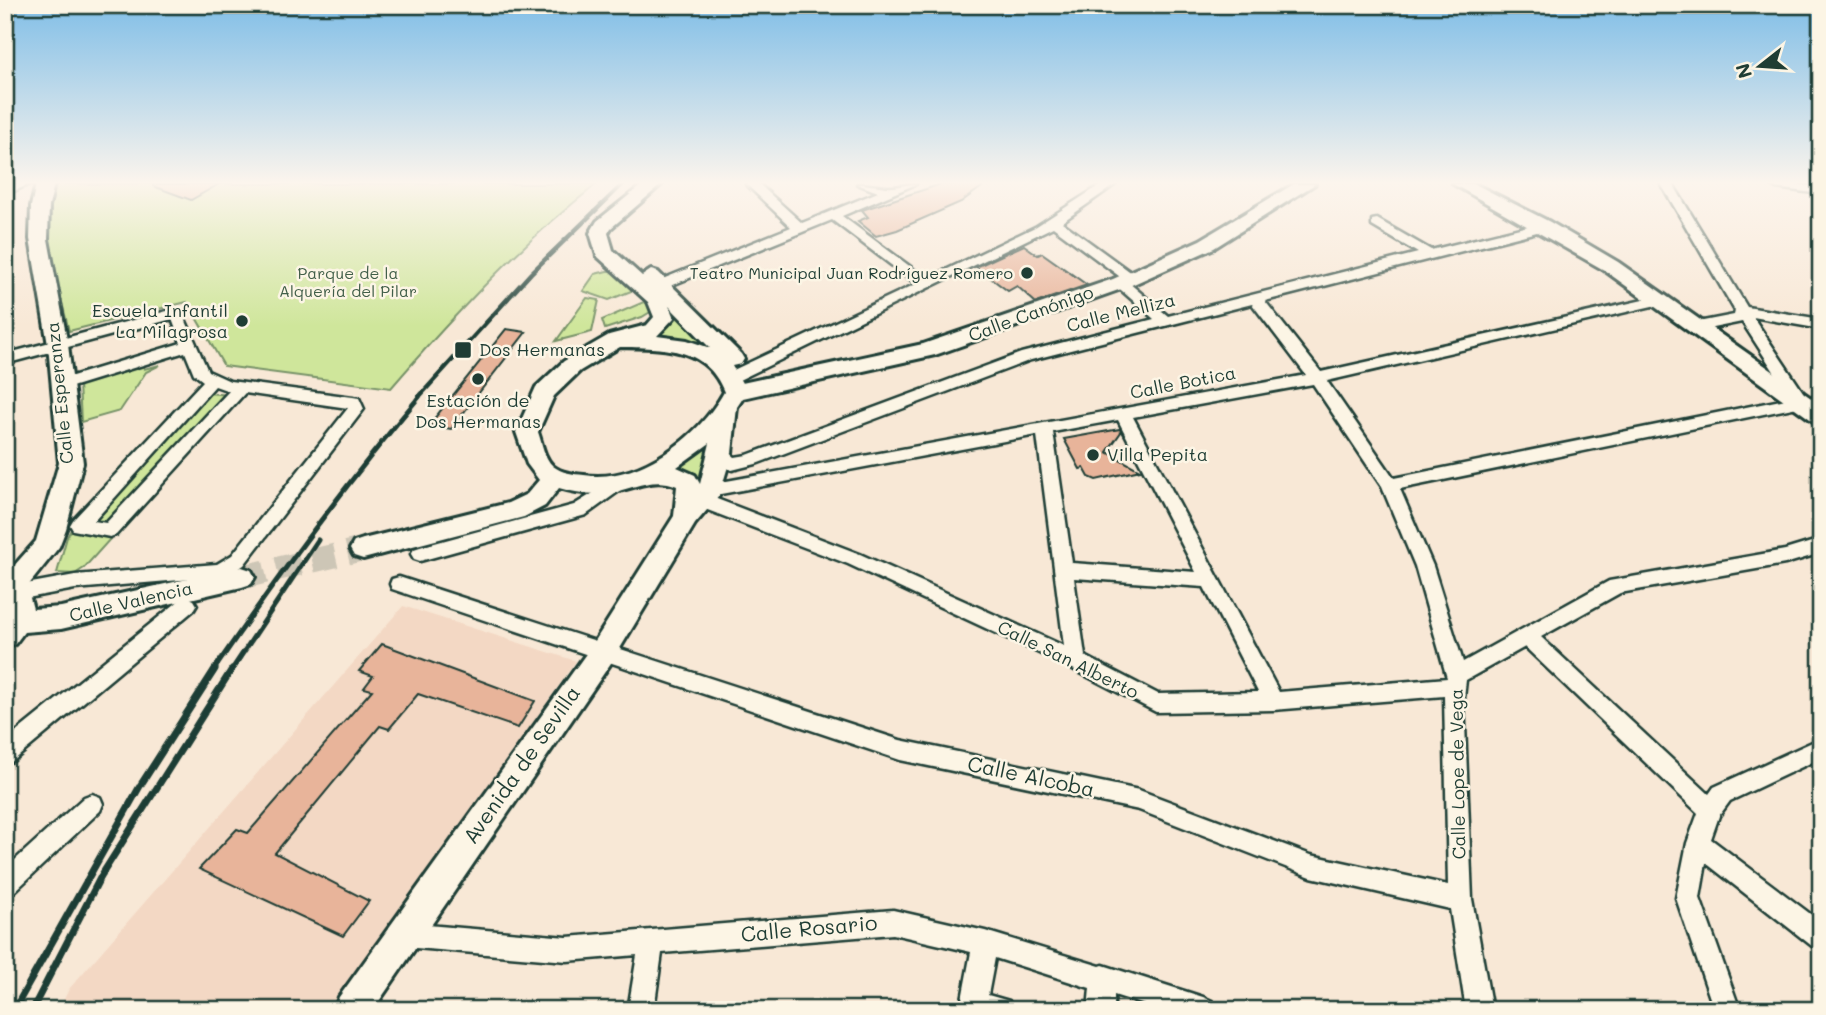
<svg xmlns="http://www.w3.org/2000/svg" width="1826" height="1015" font-family="Mali,sans-serif">
  <rect width="100%" height="100%" fill="#f8e8d6"/>
  <filter id="ink" filterUnits="userSpaceOnUse"><feTurbulence type="fractalNoise" baseFrequency=".0143" numOctaves="2"/><feDisplacementMap in="SourceGraphic" scale="14" xChannelSelector="R" yChannelSelector="G"/><feConvolveMatrix kernelMatrix="1 2 1 2 8 2 1 2 1" color-interpolation-filters="sRGB"/></filter>
  <g filter="url(#ink)">
    <!-- built -->
    <polygon fill="#f3d8c4" points="403,606 576,661 334,1010 59,1010 69,989"/>
    <!-- green -->
    <g fill="#cfe69b" stroke="#779268" stroke-width="2">
      <path d="M56,184H597C521,243 454,315 391,388L224,366L187,302L69,331L50,254L46,224Z"/>
      <polygon points="607,271 619,271 636,289 609,300 583,291 595,274"/>
      <polygon points="587,298 599,300 592,332 556,341"/>
      <polygon points="646,301 652,311 642,317 605,329 602,320"/>
      <polygon points="670,310 675,312 712,343 653,336 672,323"/>
      <polygon points="145,363 144,369 160,365 146,372 120,411 81,422 79,384"/>
      <polygon points="205,393 232,395 234,401 84,568 75,574 57,573 67,537 80,514"/>
      <polygon points="716,441 702,486 697,479 670,466 695,456"/>
    </g>
    <!-- building -->
    <g fill="#e8b49a" stroke="#1f3d34" stroke-width="2">
      <polygon points="153,184 219,184 191,200 153,186"/>
      <polygon points="941,184 986,184 961,202 897,230 876,236 858,221 868,217 862,210"/>
      <polygon points="1024,245 1038,255 1042,253 1087,285 1036,303 1017,286 1008,291 976,267"/>
      <polygon points="506,329 526,332 451,429 429,425"/>
      <polygon points="1120,429 1121,432 1107,452 1140,470 1096,480 1089,477 1084,468 1080,469 1064,439"/>
      <polygon points="382,644 535,701 518,728 418,694 389,729 380,726 275,853 369,901 343,936 199,869 237,829 248,833 372,690 364,688 373,676 359,671"/>
    </g>
    <g fill="none" stroke-linecap="round" stroke-linejoin="round">
      <!-- secondary-tunnel -->
      <polyline stroke="#cdc6b6" stroke-width="24" stroke-dasharray="24 12" stroke-linecap="butt" points="242,577 363,549"/>
      <defs>
        <g id="street">
          <polygon points="13,184 30,184 5,195 5,187"/>
          <path d="M746,184H759L802,223L878,192L857,184C868,184 876,186 887,187C895,188 906,184 916,184L842,216L927,279L1035,227L1102,184H1116L1062,222L1136,276V282H1128L1168,316L1418,253L1372,226V220L1377,219L1431,250L1544,222L1551,226L1549,229L1265,301L1321,372L1661,296L1668,300L1661,304L1327,381L1394,478L1791,398L1742,322L1698,331L1691,326L1693,323L1734,315L1735,311L1661,184H1673L1747,307L1821,319V329L1753,317L1809,401L1807,405L1400,489L1433,566L1463,662L1609,581L1785,550L1821,539V553L1785,564L1620,593L1541,637L1709,794L1714,787L1821,738V758L1730,801L1719,816L1711,839L1821,922V949L1812,946L1706,863L1700,898L1740,1010H1714L1676,898L1687,843L1698,813L1525,647L1466,680L1464,698L1472,899L1492,1010H1466L1450,909L1311,877L1139,810L900,760L392,589L390,584L392,579L399,577L900,740L1139,790L1311,855L1448,885L1444,696L1273,710L1156,712L1069,667L848,564L697,506L694,501L697,496H709L860,554L1064,646L1037,435L710,496L704,494L701,490L704,486L710,484L1306,375L1252,304L1031,360L756,464L732,470L726,468L712,453L714,449H726L735,457L747,455L1021,353L1154,319L1113,283L1115,280L1123,279L1053,227L737,381H727L724,377L727,373L916,284L832,220L665,288H655V282L791,227ZM1313,384L1382,487L1415,566L1447,678L1279,692L1133,417ZM1118,420L1196,572L1072,563L1053,432ZM1074,578L1204,587L1258,692L1158,694L1085,656Z"/>
          <polygon points="1770,184 1821,186 1821,194 1776,188"/>
          <path d="M167,311L182,312L208,371L230,381L353,397L359,398L364,409L244,565L227,576L75,589L17,600L10,597L8,592L10,587L75,575L217,564L232,555L348,408L245,393L116,535L110,537L73,530L70,525L73,520L203,381L194,374L185,352L62,390L54,385L56,381L181,343L172,319L5,364V354ZM215,386L229,391L106,523L94,521Z"/>
          <polygon points="616,479 622,481 625,485 622,489 586,515 420,561 414,559 411,554 414,549 420,547 574,505"/>
          <polygon points="187,597 194,600 197,605 194,610 13,761 5,764 5,741 180,600"/>
          <polygon points="92,794 100,797 103,804 100,811 13,893 5,897 5,869 84,797"/>
          <polygon points="893,910 985,931 1100,966 1103,965 1203,997 1212,1001 1216,1010 1161,1010 1114,995 1114,1010 1088,1010 1090,988 995,958 988,995 1009,1001 1013,1010 960,1010 971,952 893,934 662,953 654,1010 628,1010 637,955 567,961 404,947 395,944 392,935 395,926 404,923 567,937"/>
        </g>
        <g id="secondary">
          <polygon points="36,184 54,184 49,206 48,239 68,345 83,463 66,529 59,547 27,587 33,609 61,607 242,567 251,570 255,577 251,584 242,587 61,629 24,632 15,644 5,647 5,576 36,541 59,463 48,345 30,239 31,206"/>
          <path d="M643,184H662L611,228L608,233L613,250L642,276L651,270L658,272L741,354L744,359L741,364L732,366L742,383L923,344L1113,279L1200,240L1294,184H1315L1214,248L1127,287L935,355L743,398L737,407L732,453L719,496L695,524L613,660L373,1010H334L339,997L593,644L674,516L677,486C654,476 632,489 610,493C592,495 575,493 559,488L545,506L524,517L363,559L354,556L350,549L354,542L363,539L508,503L527,494L539,480L527,464L516,432L536,387L564,361L609,335L647,325L654,317L648,302L597,256L590,233L597,221ZM669,306L710,348L687,340L657,336L674,318ZM620,347C663,348 706,346 724,392C698,438 639,483 584,475C573,474 562,473 553,466C544,458 542,443 538,432L554,396L580,371ZM710,443L700,484L695,475L677,467Z"/>
          <polygon points="1453,184 1475,184 1550,222 1618,262 1821,405 1821,424 1813,421 1604,270"/>
        </g>
      </defs>
      <!-- street casing -->
      <use href="#street" stroke="#1f3d34" stroke-width="5"/>
      <!-- secondary casing -->
      <use href="#secondary" stroke="#1f3d34" stroke-width="6"/>
      <!-- street -->
      <use href="#street" fill="#fcf5e5" fill-rule="evenodd"/>
      <!-- secondary -->
      <use href="#secondary" fill="#fcf5e5" fill-rule="evenodd"/>
      <!-- rail-far2 -->
      <polyline stroke="#1f3d34" stroke-width="4.5" points="417,399 531,273 623,184"/>
      <!-- rail-far1 -->
      <g stroke="#1f3d34" stroke-width="5">
        <path d="M213,671C278,576 345,485 419,397"/>
        <polyline points="231,671 318,540"/>
      </g>
      <!-- rail -->
      <g stroke="#1f3d34" stroke-width="7">
        <polyline points="14,1010 140,786 215,669"/>
        <polyline points="32,1010 101,876 232,669"/>
      </g>
    </g>
  </g>
  <!-- sky -->
  <linearGradient id="sky" x2="0" y2="1"><stop stop-color="#80bee7"/><stop offset="0.56" stop-color="#fcf5ed"/><stop offset="1" stop-color="#fcf5ed" stop-opacity="0"/></linearGradient>
  <rect width="1826" height="326" fill="url(#sky)"/>
  <!-- markers -->
  <g fill="#1f3d34" stroke="#fcf5e5" stroke-width="2.5">
    <circle cx="1027" cy="273" r="7"/>
    <circle cx="242" cy="321" r="7"/>
    <rect x="454" y="341" width="18" height="18" rx="3.5"/>
    <circle cx="478" cy="379" r="7"/>
    <circle cx="1093" cy="455" r="7"/>
  </g>
  <g text-anchor="middle" stroke-width="5" stroke-linejoin="round" paint-order="stroke">
    <!-- far-park labels -->
    <g font-size="16" fill="#425f49" stroke="#fcf5e5">
      <text x="348" y="279">Parque de la<tspan x="348" dy="18">Alquería del Pilar</tspan></text>
    </g>
    <!-- far-poi labels -->
    <g font-size="16" fill="#1f3d34" stroke="#fcf5e5" text-anchor="end">
      <text x="1013" y="279">Teatro Municipal Juan Rodríguez Romero</text>
    </g>
    <!-- poi labels -->
    <g font-size="18" fill="#1f3d34" stroke="#fcf5e5" text-anchor="start">
      <text x="228" y="317" text-anchor="end">Escuela Infantil<tspan x="228" dy="21">La Milagrosa</tspan></text>
      <text x="479" y="356">Dos Hermanas</text>
      <text x="478" y="407" text-anchor="middle">Estación de<tspan x="478" dy="21">Dos Hermanas</tspan></text>
      <text x="1107" y="461">Villa Pepita</text>
    </g>
    <!-- street labels -->
    <g font-size="18" fill="#1f3d34" stroke="#fcf5e5">
      <text transform="translate(1121 313) rotate(-14)" y="6">Calle Melliza</text>
      <text transform="translate(1031 314) rotate(-20)" y="6">Calle Canónigo</text>
      <text transform="translate(1183 383) rotate(-11)" y="6">Calle Botica</text>
      <text transform="translate(60 393) rotate(-96)" y="6">Calle Esperanza</text>
      <text transform="translate(131 602) rotate(-13)" y="6">Calle Valencia</text>
      <text transform="translate(1068 660) rotate(26)" y="6">Calle San Alberto</text>
      <text transform="translate(1458 774) rotate(-91)" y="6">Calle Lope de Vega</text>
    </g>
    <!-- near-street labels -->
    <g font-size="21" fill="#1f3d34" stroke="#fcf5e5">
      <text transform="translate(522 765) rotate(-55)" y="7">Avenida de Sevilla</text>
      <text transform="translate(1031 777) rotate(12)" y="7">Calle Alcoba</text>
      <text transform="translate(809 929) rotate(-5)" y="7">Calle Rosario</text>
    </g>
  </g>
  <!-- margin -->
  <rect width="1826" height="1015" fill="none" stroke="#fcf5e5" stroke-width="28"/>
  <rect x="14" y="14" width="1798" height="987" fill="none" stroke="#1f3d34" stroke-width="2.5" filter="url(#ink)"/>
  <!-- north arrow -->
  <g transform="translate(1760 66) rotate(253)" stroke="#fcf5e5" stroke-width="5" paint-order="stroke">
  <path d="M0-5L12 26L0 18L-12 26Z" fill="#1f3d34"/>
  <text y="-10" font-size="19" font-weight="bold" text-anchor="middle" fill="#1f3d34">N</text>
  </g>
</svg>
